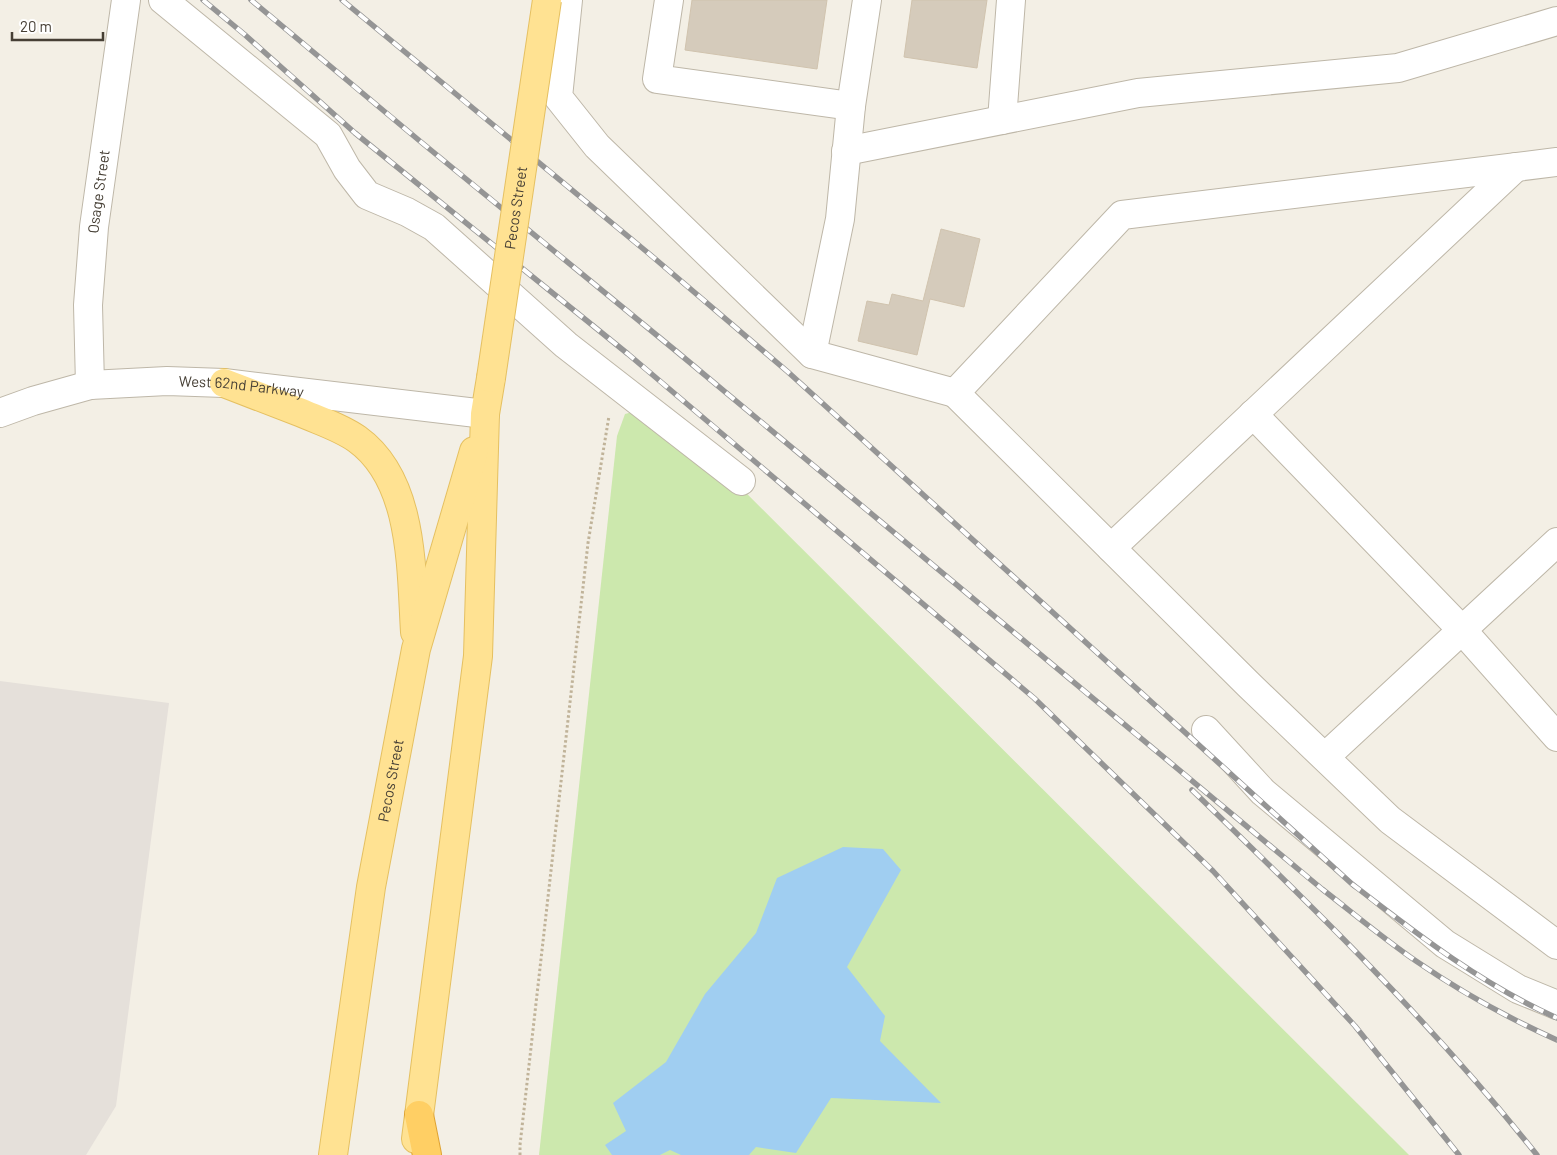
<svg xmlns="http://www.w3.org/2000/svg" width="1557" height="1155" font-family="Barlow,sans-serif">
  <rect width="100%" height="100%" fill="#f3efe5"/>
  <!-- industrial -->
  <polygon fill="#e5e0da" points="0,681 169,703 116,1106 86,1155 0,1155"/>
  <!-- green -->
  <polygon fill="#cce8ad" points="644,409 665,412 1409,1155 539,1155 617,436 625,414"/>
  <!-- water -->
  <polygon fill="#a0cef1" points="843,847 883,849 901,870 847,967 885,1016 880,1041 941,1103 831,1098 796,1153 756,1147 749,1155 681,1155 670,1150 660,1155 612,1155 605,1145 626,1131 613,1103 666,1062 705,994 756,933 777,878"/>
  <!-- building -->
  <g fill="#d5cbbb" stroke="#d0c3ae">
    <polygon points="692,0 827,0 817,69 685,50"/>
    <polygon points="912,0 987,0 977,68 904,57"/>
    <polygon points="941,229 980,239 964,307 930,299 917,355 858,341 867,301 889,305 892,294 923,301"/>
  </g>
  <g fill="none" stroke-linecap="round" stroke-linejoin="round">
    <defs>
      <g id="minor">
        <polyline points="163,0 328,135 347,169 367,195 407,212 434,227 566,345 741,481"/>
        <polyline points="568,0 558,97 597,146 812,354"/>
        <polyline points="669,0 657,79 851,106"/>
        <polyline points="867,0 851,106 840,219 812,354 955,393"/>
        <polyline points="1002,120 1011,0"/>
        <polyline points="846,151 1138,93 1398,68 1557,21"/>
        <polyline points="1557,162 1122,215 955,393 1249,685 1390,820 1557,945"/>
        <path id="s1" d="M90,385L88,305L94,227L126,0"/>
        <path id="s2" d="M0,413L33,401L90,385L167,381L224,383L485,414"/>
        <polyline points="1253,414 1462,630 1557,737"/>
        <polyline points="1111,548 1516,167"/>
        <polyline points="1206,730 1263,792 1445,944 1518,989 1557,1005"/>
        <polyline points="1325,757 1557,542"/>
      </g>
      <g id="major">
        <path d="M224,383C250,393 276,403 302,413C320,421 340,427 357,439C414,480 411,569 415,632"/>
        <polyline points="416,1139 478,656 485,414 491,378"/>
        <path id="s3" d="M333,1155L371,887L416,649L474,451"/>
      </g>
      <polyline id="highway" points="419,1115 427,1155"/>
    </defs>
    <!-- minor casing -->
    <use href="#minor" stroke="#beb7a8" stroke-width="30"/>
    <!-- major casing -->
    <use href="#major" stroke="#e5c061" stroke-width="30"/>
    <!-- highway casing -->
    <use href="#highway" stroke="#dfa333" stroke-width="30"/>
    <!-- path -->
    <polyline stroke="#c0b399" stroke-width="3" stroke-dasharray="2.5 2.5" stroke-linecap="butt" points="520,1155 520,1145 588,543 609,416"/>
    <!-- minor -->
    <use href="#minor" stroke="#fff" stroke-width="28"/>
    <!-- major -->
    <use href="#major" stroke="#ffe292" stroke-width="28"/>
    <!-- highway -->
    <use href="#highway" stroke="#ffcf64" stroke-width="28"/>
    <defs>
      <g id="rail">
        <polyline points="203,0 244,34 355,133 628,354 1034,698 1213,871 1355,1026 1459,1155"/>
        <path d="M251,0L421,142L676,351L1322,889C1353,913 1384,939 1416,961C1461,992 1508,1018 1557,1040"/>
        <path d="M342,0L647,252L788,372L1352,884C1417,934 1481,984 1557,1018"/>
        <path d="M1192,790C1312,906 1432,1023 1537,1155"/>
      </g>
    </defs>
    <!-- rail casing -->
    <use href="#rail" stroke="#959595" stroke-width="5.5"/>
    <!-- rail -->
    <use href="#rail" stroke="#fff" stroke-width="4" stroke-dasharray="11" stroke-linecap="butt"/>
    <defs>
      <g id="major-bridge">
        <path id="s4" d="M491,378L547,0"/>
      </g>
    </defs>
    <!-- major-bridge casing -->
    <use href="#major-bridge" stroke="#e5c061" stroke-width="30" stroke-linecap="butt"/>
    <!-- major-bridge -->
    <use href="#major-bridge" stroke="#ffe292" stroke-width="28"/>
  </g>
  <g text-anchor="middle" stroke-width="4" stroke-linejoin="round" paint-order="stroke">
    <!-- street labels -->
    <g font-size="15" fill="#463f35" stroke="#fff">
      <text dy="5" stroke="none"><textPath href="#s1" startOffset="194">Osage Street</textPath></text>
      <text dy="5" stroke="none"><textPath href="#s4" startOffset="172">Pecos Street</textPath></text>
      <text dy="5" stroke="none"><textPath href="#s2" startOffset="246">West 62nd Parkway</textPath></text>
      <text dy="5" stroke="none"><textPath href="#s3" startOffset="379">Pecos Street</textPath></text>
    </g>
  </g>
  <!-- scale -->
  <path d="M12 32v8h91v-8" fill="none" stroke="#463f35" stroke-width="2.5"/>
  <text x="20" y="32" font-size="15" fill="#463f35" stroke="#ffffff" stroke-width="4" paint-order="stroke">20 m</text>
</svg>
